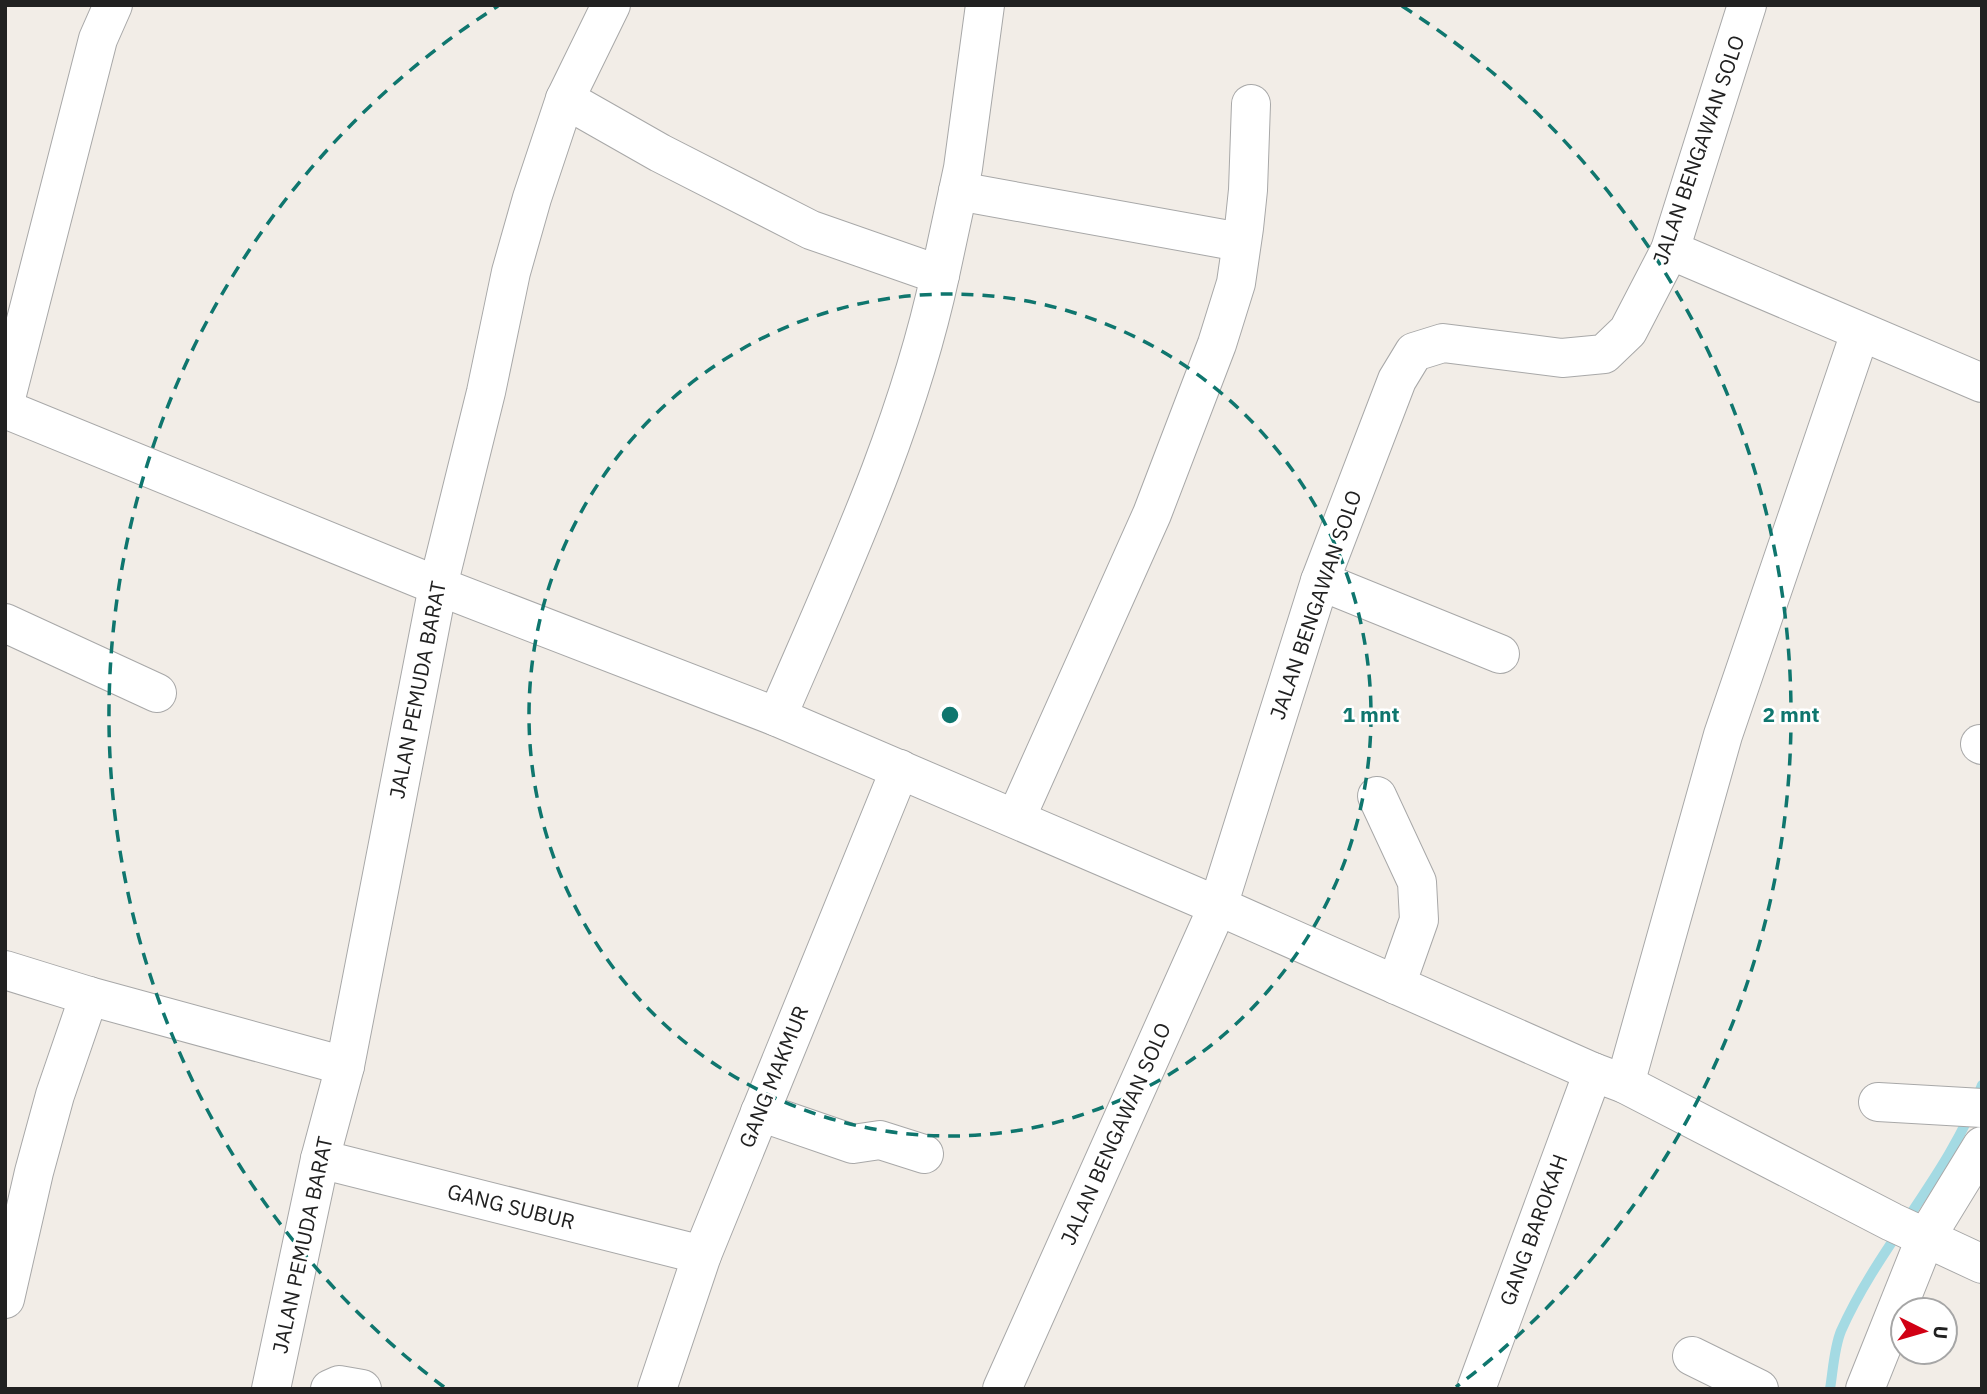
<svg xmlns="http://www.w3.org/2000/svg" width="1987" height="1394" font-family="'IBM Plex Sans',sans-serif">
  <rect width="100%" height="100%" fill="#f2ede7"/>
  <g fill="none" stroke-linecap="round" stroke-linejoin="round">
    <!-- stream -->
    <path stroke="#a4dae3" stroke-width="10" d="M1830,1389C1833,1371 1834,1348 1841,1331C1879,1245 1951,1173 1982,1085"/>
    <defs>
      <g id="minor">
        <path d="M565,99L660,153L811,230L940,275C907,429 839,573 777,717"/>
        <polyline points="958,191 1240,242"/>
        <polyline points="1670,250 1982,383"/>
        <polyline points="940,275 963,168 985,5"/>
        <polyline points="5,402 98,39 113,5"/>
        <polyline points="5,409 438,586 777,717 1218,906 1593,1072 1625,1084 1892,1222 1982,1264"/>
        <polyline points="1320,581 1500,654"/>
        <polyline points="5,623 157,693"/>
        <polyline points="1980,744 1982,745"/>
        <polyline points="1377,796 1417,882 1419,920 1396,985"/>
        <polyline points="1016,818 1152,514 1217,344 1236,283 1244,228 1248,190 1251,104"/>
        <polyline points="5,970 89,996 345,1066"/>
        <polyline points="1625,1084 1723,735 1860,333"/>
        <polyline points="1878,1102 1982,1108"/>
        <polyline points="760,1112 853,1144 880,1140 924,1154"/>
        <polyline points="320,1159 702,1255"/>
        <polyline points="5,1299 34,1172 55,1095 89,996"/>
        <polyline points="1692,1356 1759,1389"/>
        <polyline points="271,1389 320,1159 345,1066 438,586 486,392 511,272 532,198 565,99 611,5"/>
        <polyline points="330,1389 339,1385 362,1389"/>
        <polyline points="657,1389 702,1255 900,769"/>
        <polyline points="1002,1389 1218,906 1320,581 1397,380 1414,352 1443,343 1562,358 1604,354 1628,331 1670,250 1747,5"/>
        <polyline points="1476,1389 1593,1072"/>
        <polyline points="1865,1389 1925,1239 1982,1146"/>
      </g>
    </defs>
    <!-- minor casing -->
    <use href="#minor" stroke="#a8a8a8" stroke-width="40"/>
    <!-- minor -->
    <use href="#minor" stroke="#fff" stroke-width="38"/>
  </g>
  <!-- distance rings -->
  <g fill="none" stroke="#0f766e" stroke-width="3.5" stroke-dasharray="12 9">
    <circle cx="950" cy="715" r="421"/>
    <path d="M444 1387A841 841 0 0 1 498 6M1402 6A841 841 0 0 1 1456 1387"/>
  </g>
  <g text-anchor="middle" stroke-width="5" stroke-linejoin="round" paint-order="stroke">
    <!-- street labels -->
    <g font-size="21" fill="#212121" stroke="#fff">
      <text transform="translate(1699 150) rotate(-71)" y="7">JALAN BENGAWAN SOLO</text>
      <text transform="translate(1316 605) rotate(-71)" y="7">JALAN BENGAWAN SOLO</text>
      <text transform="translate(418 690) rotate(-79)" y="7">JALAN PEMUDA BARAT</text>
      <text transform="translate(774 1077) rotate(-68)" y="7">GANG MAKMUR</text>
      <text transform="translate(1116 1134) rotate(-66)" y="7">JALAN BENGAWAN SOLO</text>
      <text transform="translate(511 1207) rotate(14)" y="7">GANG SUBUR</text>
      <text transform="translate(1534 1230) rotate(-70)" y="7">GANG BAROKAH</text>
      <text transform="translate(303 1245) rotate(-78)" y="7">JALAN PEMUDA BARAT</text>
    </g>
  </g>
  <circle cx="950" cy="715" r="10" fill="#0f766e" stroke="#fff" stroke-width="3.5"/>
  <g font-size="21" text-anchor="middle" font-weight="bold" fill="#0f766e" stroke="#fff" stroke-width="5" stroke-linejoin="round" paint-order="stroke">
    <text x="1371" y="722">1 mnt</text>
    <text x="1791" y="722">2 mnt</text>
  </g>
  <!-- border -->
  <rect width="1987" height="1394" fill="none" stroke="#212121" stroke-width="14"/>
  <!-- north arrow -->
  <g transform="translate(1924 1331) rotate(95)"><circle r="33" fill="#ffffff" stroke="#a6a6a6" stroke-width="2"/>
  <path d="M0-5L12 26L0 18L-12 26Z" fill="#d10014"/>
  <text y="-10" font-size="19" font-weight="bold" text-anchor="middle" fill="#212121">U</text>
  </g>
</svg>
